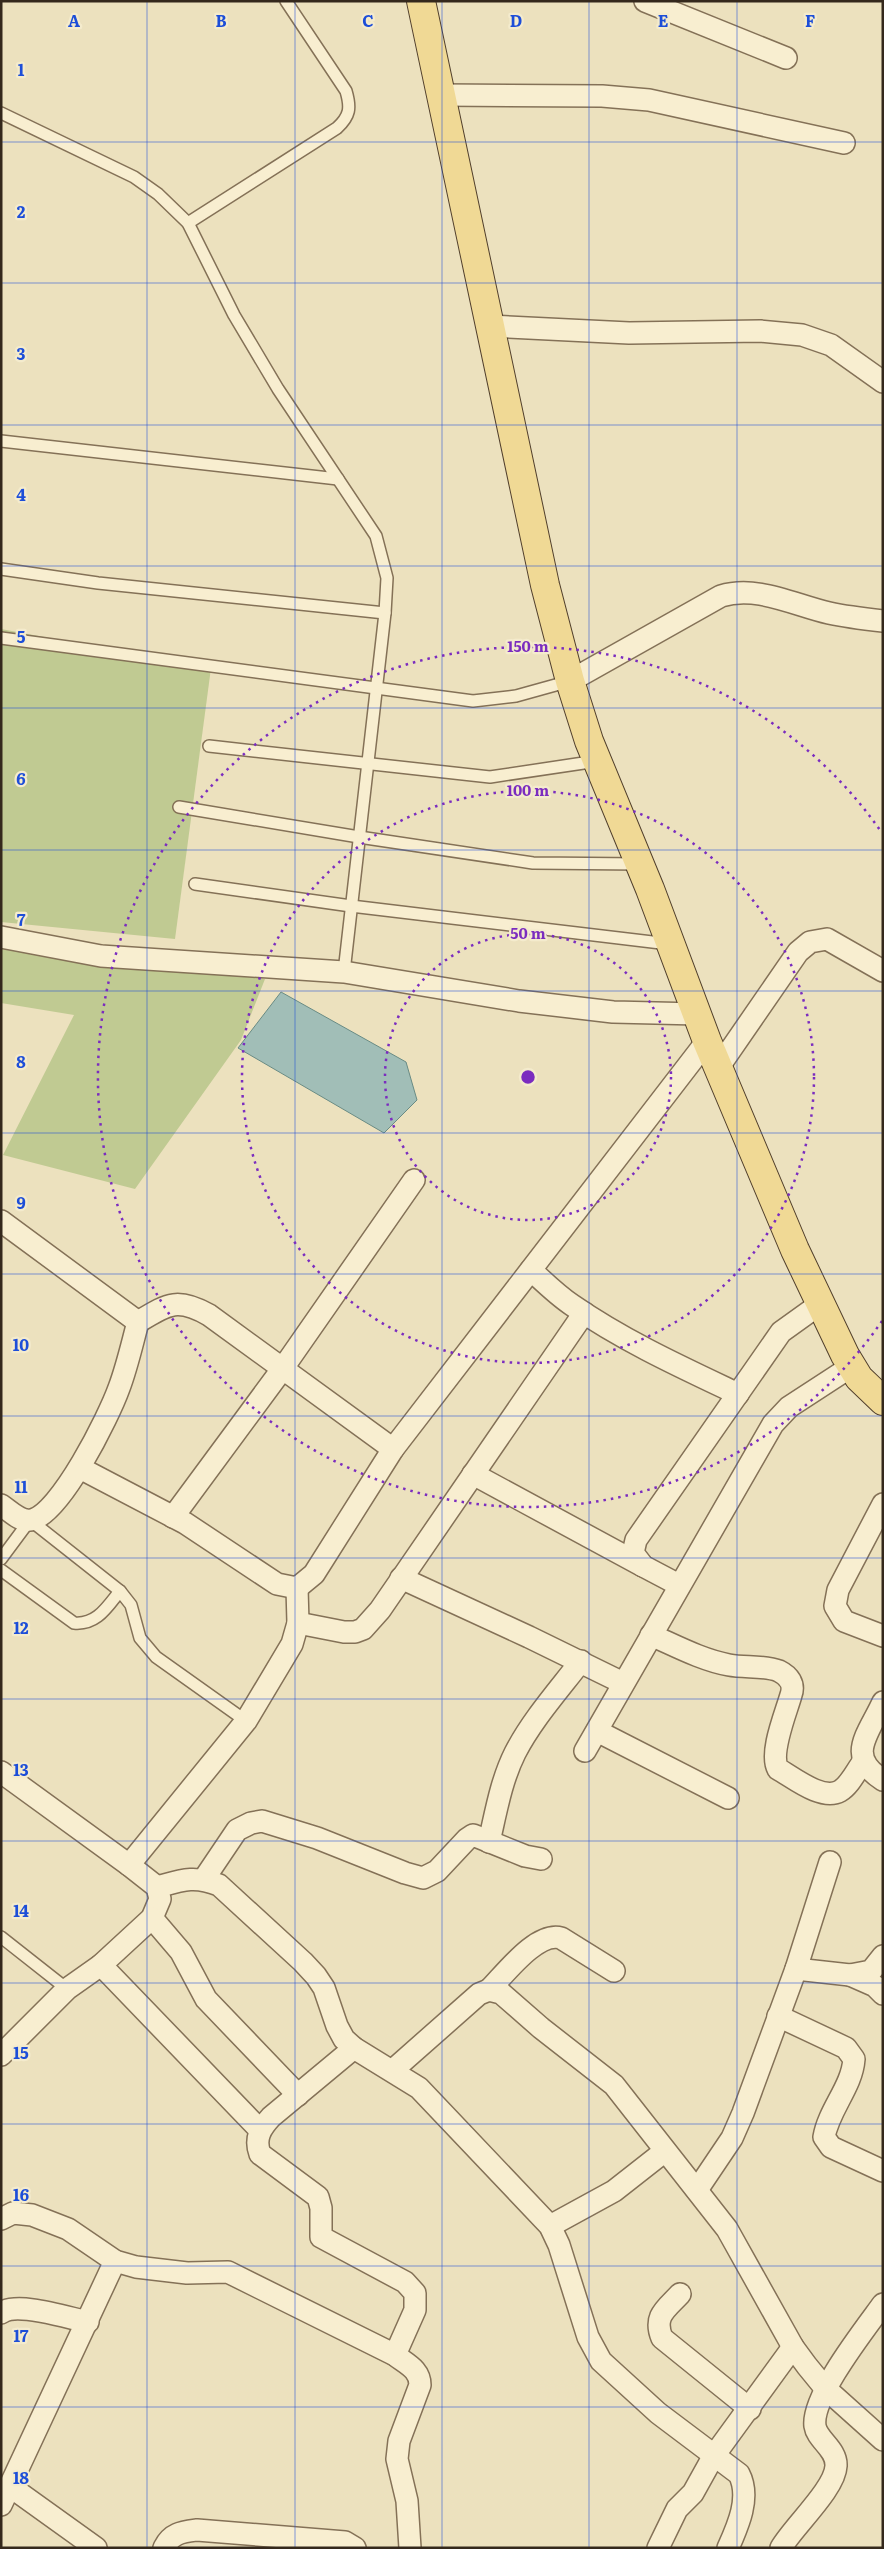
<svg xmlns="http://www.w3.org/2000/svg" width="884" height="2549" font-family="Literata,serif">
  <rect width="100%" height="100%" fill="#ece1be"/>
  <!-- green -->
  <g fill="#c0ca92">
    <polygon points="1,629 211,668 175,939 1,922"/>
    <polygon points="1,942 216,963 265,979 241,1040 135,1189 3,1155 74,1015 1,1003"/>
  </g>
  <!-- water -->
  <polygon fill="#a1beb7" stroke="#698b84" points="281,992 406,1062 417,1100 384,1133 238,1048"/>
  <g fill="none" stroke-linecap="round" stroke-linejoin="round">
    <defs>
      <g id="service">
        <polyline points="1,113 134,177 158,194 188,223 234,315 278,389 376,536 387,578 385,613 344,972"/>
        <path d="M188,223L337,128C350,116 351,108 346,91L286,1"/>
        <polyline points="1,441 338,479"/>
        <polyline points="1,569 98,583 385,613"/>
        <polyline points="1,638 473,701 516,696 570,681"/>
        <polyline points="209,746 490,777 597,761"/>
        <polyline points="179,807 359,837 533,863 640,864"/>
        <polyline points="195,884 351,906 669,944"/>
        <polyline points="1,1559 30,1520 120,1591 131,1605 140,1638 156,1657 246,1721"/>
        <path d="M1,1570L74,1623C97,1625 107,1607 120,1591"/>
        <polyline points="1,1937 67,1989"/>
      </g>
      <g id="minor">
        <polyline points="645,1 786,58"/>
        <polyline points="441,95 602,96 649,100 844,143"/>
        <polyline points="490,326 629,333 760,331 802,335 831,345 883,382"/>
        <path d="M570,681L721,596C757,585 794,605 829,613C847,617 865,619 883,621"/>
        <polyline points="1,937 101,956 344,972 519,1001 613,1012 698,1014"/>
        <polyline points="718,1068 798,952 810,942 827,939 883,971"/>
        <path d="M1,1221L138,1322C132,1344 127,1367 119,1388C109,1416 60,1515 31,1520C20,1522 10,1511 1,1505"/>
        <path d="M531,1270C544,1282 557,1295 572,1305C624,1341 681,1367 738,1394"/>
        <path d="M138,1322C168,1304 177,1297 209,1315L393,1449"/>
        <polyline points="80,1468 185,1523 277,1584 297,1588 314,1574 393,1449 707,1041"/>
        <polyline points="473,1474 643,1566"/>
        <polyline points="883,1504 838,1590 835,1606 844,1621 883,1636"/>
        <polyline points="173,1517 283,1368 414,1180"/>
        <polyline points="401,1578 529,1637 623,1683"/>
        <polyline points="679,1585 643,1566 633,1553 636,1540 781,1332 820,1304"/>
        <polyline points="298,1623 344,1632 355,1632 363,1629 380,1610 584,1313"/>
        <path d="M651,1635C676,1646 702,1660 729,1665C745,1668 764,1665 779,1671C789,1676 795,1684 791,1695C786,1713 769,1753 778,1769C794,1778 822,1801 840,1791C850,1785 856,1771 863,1762"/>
        <path d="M883,1702C868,1735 845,1756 883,1780"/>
        <polyline points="597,1731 728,1798"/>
        <polyline points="585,1751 773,1424 789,1407 852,1366"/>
        <polyline points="1,1772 129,1865 157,1887 160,1899 152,1918 101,1965 67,1989 1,2055"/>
        <path d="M489,1842C496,1812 501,1781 515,1753C532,1720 558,1691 581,1661"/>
        <polyline points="129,1865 246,1721 292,1644 298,1623 297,1588"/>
        <polyline points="204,1879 237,1830 251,1823 262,1821 317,1838 405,1873 423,1878 437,1871 467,1839 473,1835 525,1856 541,1859"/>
        <path d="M157,1887C182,1880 194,1875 219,1885L303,1962L316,1976L324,1988L337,2026L344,2039L354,2048L419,2088L550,2226L559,2245L588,2337L601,2361L658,2413L739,2474C751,2497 738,2526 728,2548"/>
        <polyline points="152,1918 181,1952 206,1999 298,2095"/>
        <polyline points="101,1965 260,2130"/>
        <polyline points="796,1969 850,1975 871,1971 883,1956"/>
        <polyline points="850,1975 875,1986 883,1994"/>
        <path d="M489,1990C505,1974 537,1931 561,1938L614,1971"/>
        <path d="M778,2016L846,2048L854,2059C852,2087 829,2109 824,2137L831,2147L883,2171"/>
        <path d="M354,2048L271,2117C261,2128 254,2138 260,2154L318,2197L321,2208V2237L405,2282L415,2293V2310L395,2355"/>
        <polyline points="393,2070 479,1994 489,1990 501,1993 541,2028 614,2085 727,2229 793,2347 807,2366 825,2388 883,2440"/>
        <polyline points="697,2190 732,2138 743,2113 796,1969 830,1862"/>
        <path d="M1,2219L13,2213L32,2215L68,2229L115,2261L136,2267L187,2273L228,2272L395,2355C406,2364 420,2369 420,2385L399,2441L397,2459L407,2501L410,2548"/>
        <polyline points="550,2226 614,2191 665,2151"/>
        <path d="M680,2294C666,2309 653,2316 662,2338L750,2409"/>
        <path d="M1,2313C17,2301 68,2318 88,2322"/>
        <polyline points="11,2487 96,2548"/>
        <polyline points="1,2505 115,2261"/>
        <path d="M164,2548C171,2533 182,2532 197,2530L345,2542L355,2548"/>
        <polyline points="658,2548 677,2509 693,2493 713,2457 793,2347"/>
        <path d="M781,2548C793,2527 835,2489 836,2466C837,2449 817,2440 815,2426C811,2397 865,2329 883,2304"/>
      </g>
      <polyline id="primary" points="421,1 545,585 570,681 589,741 650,889 707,1041 795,1250 845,1355 859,1378 883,1401"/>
    </defs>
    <!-- service casing -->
    <use href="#service" stroke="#847157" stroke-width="14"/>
    <!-- minor casing -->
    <use href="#minor" stroke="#847157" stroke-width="24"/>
    <!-- primary casing -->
    <use href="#primary" stroke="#513f2c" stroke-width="30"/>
    <!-- service -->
    <use href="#service" stroke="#f8eed0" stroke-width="11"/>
    <!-- minor -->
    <use href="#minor" stroke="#f8eed0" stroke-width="21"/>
    <!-- primary -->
    <use href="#primary" stroke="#f0d995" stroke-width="28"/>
  </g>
  <!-- grid -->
  <path fill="none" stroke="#1d4ed8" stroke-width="1" stroke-opacity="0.55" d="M147,1V2548M295,1V2548M442,1V2548M589,1V2548M737,1V2548M1,142H883M1,283H883M1,425H883M1,566H883M1,708H883M1,850H883M1,991H883M1,1133H883M1,1274H883M1,1416H883M1,1558H883M1,1699H883M1,1841H883M1,1983H883M1,2124H883M1,2266H883M1,2407H883"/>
  <!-- distance rings -->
  <g fill="none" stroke="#7b2cbf" stroke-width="2.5" stroke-dasharray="2.5 5">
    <circle cx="528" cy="1077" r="143"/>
    <circle cx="528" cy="1077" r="286"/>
    <path d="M882 1321A430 430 0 1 1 882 833"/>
  </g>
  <g font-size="16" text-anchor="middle" font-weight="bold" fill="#1d4ed8" stroke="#f4ebcd" stroke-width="4.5" stroke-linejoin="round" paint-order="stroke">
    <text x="74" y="27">A</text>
    <text x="221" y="27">B</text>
    <text x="368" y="27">C</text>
    <text x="516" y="27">D</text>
    <text x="663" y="27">E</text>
    <text x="810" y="27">F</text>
    <text x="21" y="76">1</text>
    <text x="21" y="218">2</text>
    <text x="21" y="360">3</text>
    <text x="21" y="501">4</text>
    <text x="21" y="643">5</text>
    <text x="21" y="785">6</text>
    <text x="21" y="926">7</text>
    <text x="21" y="1068">8</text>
    <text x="21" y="1209">9</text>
    <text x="21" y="1351">10</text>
    <text x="21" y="1493">11</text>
    <text x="21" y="1634">12</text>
    <text x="21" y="1776">13</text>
    <text x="21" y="1917">14</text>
    <text x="21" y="2059">15</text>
    <text x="21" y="2201">16</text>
    <text x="21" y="2342">17</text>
    <text x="21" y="2484">18</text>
  </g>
  <circle cx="528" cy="1077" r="8" fill="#7b2cbf" stroke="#f4ebcd" stroke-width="2.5"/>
  <g font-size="15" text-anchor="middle" font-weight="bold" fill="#7b2cbf" stroke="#f4ebcd" stroke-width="4.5" stroke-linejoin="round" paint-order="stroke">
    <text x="528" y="652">150 m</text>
    <text x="528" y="796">100 m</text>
    <text x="528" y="939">50 m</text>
  </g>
  <!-- border -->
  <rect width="884" height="2549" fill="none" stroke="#34281c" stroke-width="5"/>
</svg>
